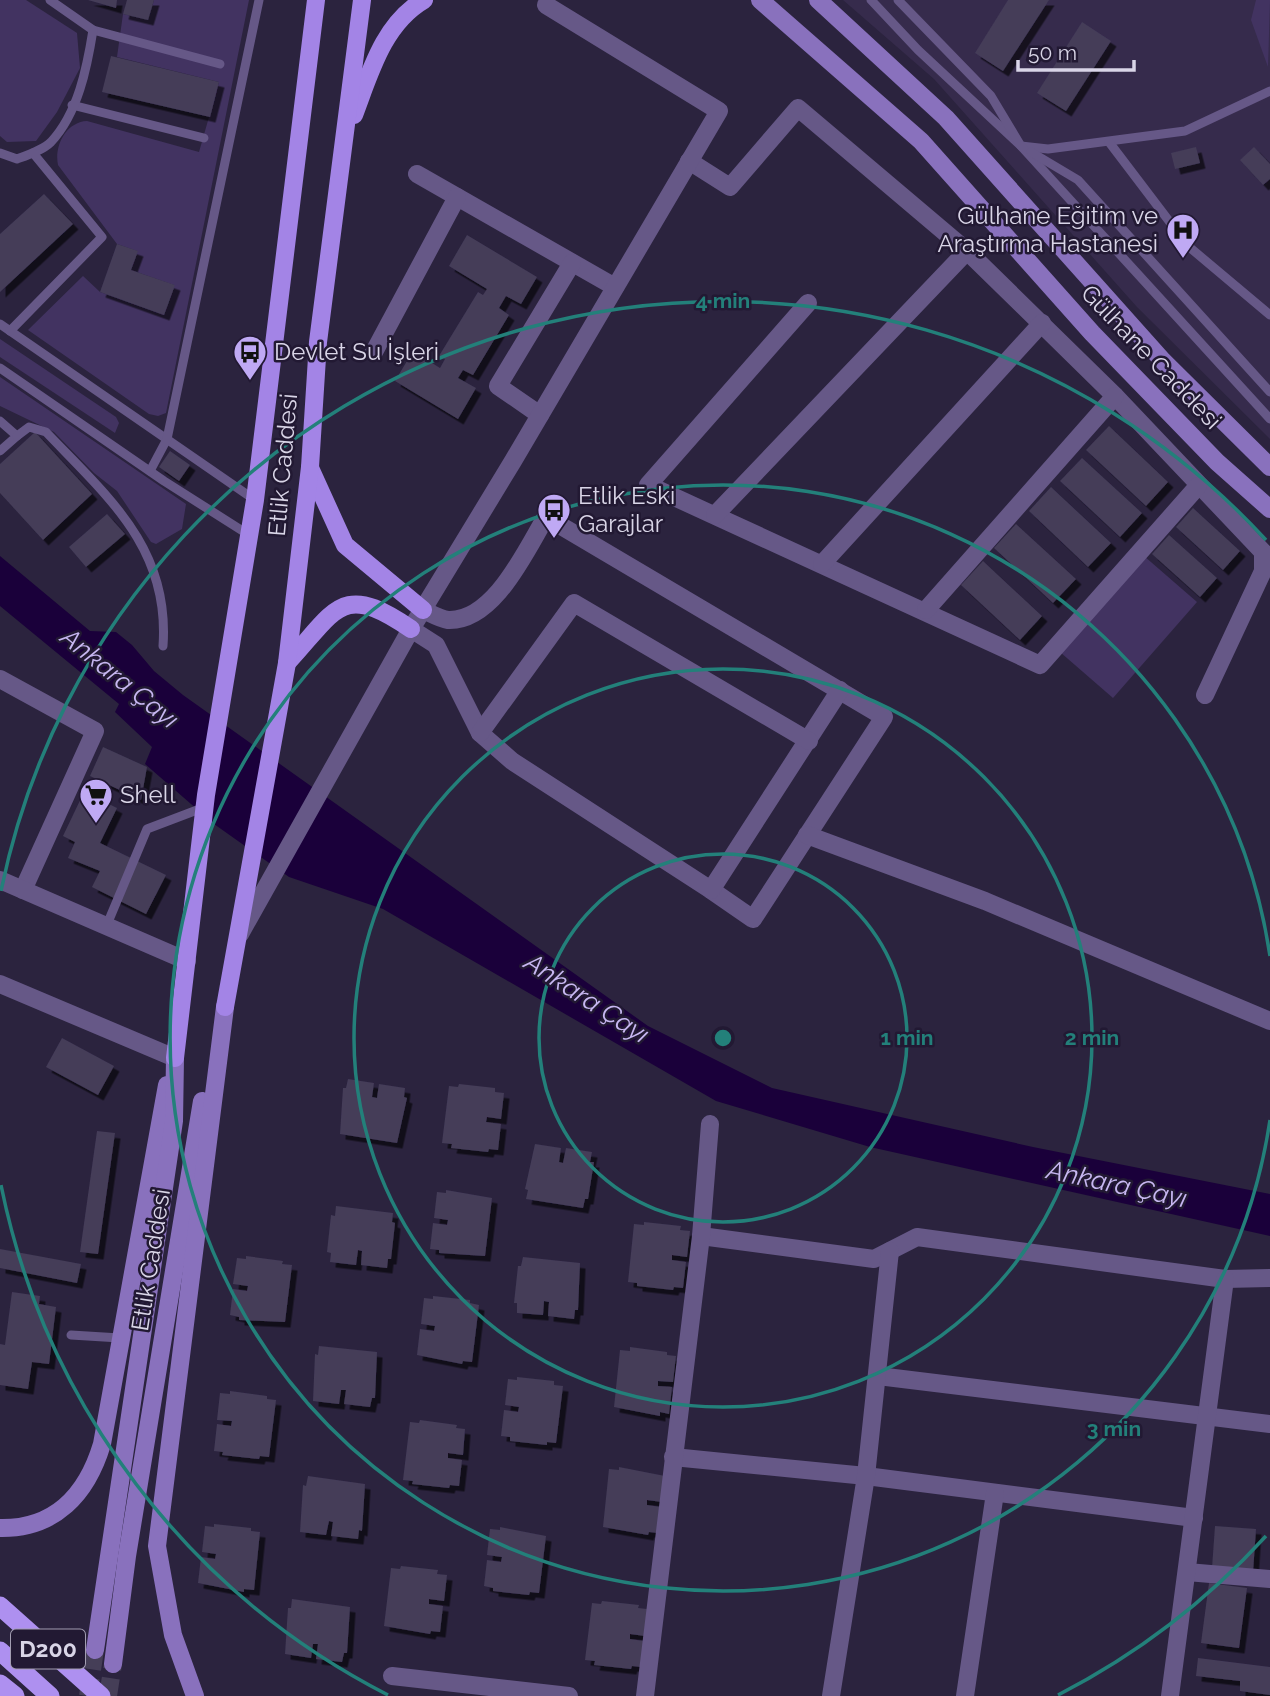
<svg xmlns="http://www.w3.org/2000/svg" width="1270" height="1696" font-family="Raleway,sans-serif">
  <defs>
    <filter id="shadow"><feDropShadow dx="5.5" dy="5.5" stdDeviation="0" flood-color="#0009"/></filter>
  </defs>
  <rect width="100%" height="100%" fill="#2b233e"/>
  <!-- built -->
  <polygon fill="#362b4c" points="843,0 1270,0 1270,439 1137,307 934,79"/>
  <!-- green -->
  <g fill="#423361">
    <polygon points="0,0 26,0 77,33 80,68 57,112 36,141 7,142 0,136"/>
    <path d="M154,0H249L166,413L158,416L149,414L28,330L83,276L100,292L164,314L174,285L131,270L137,251L117,244L58,165C54,146 66,122 87,121L199,152L219,82L117,57L123,14L148,20Z"/>
    <polygon points="1256,0 1270,0 1268,67 1251,20"/>
    <polygon points="0,339 116,417 119,423 115,433 0,357"/>
    <polygon points="0,377 186,504 182,529 156,544 151,542 117,491 94,473 54,432 0,406"/>
    <polygon points="1144,556 1197,602 1113,698 1060,652"/>
  </g>
  <!-- water -->
  <polygon fill="#1a003a" points="0,556 90,631 116,632 132,645 154,671 183,695 648,1026 772,1088 1033,1147 1270,1194 1270,1236 870,1147 716,1101 383,909 289,877 214,824 145,764 152,747 115,712 119,704 0,606"/>
  <!-- building -->
  <g fill="#443c59" filter="url(#shadow)">
    <polygon points="88,0 117,0 116,8"/>
    <polygon points="127,0 154,0 148,20 123,14"/>
    <polygon points="1008,0 1049,0 1003,71 975,53"/>
    <polygon points="1082,22 1111,41 1066,111 1037,93"/>
    <polygon points="111,56 219,82 210,117 102,92"/>
    <polygon points="1196,147 1200,163 1175,169 1171,153"/>
    <polygon points="1254,147 1270,164 1270,179 1263,185 1240,160"/>
    <polygon points="44,194 73,224 0,292 0,234"/>
    <polygon points="467,235 537,277 521,304 506,296 499,308 509,315 473,375 463,370 458,378 476,388 458,419 395,381 413,351 440,368 445,359 439,356 478,292 483,295 487,289 449,266"/>
    <polygon points="117,244 138,251 131,270 175,285 164,315 100,292"/>
    <polygon points="1109,426 1168,482 1146,506 1086,450"/>
    <polygon points="35,432 92,494 43,540 0,493 0,464"/>
    <polygon points="170,451 190,465 179,481 159,467"/>
    <polygon points="1082,458 1142,513 1120,537 1060,481"/>
    <polygon points="1051,487 1111,543 1088,567 1029,511"/>
    <polygon points="1193,508 1240,551 1223,570 1176,527"/>
    <polygon points="107,514 125,534 86,567 69,547"/>
    <polygon points="1016,524 1076,579 1053,603 994,548"/>
    <polygon points="1169,535 1217,578 1200,597 1152,554"/>
    <polygon points="983,561 1042,616 1020,640 961,585"/>
    <polygon points="103,747 147,767 141,800 90,776"/>
    <polygon points="84,792 117,808 100,843 166,875 146,914 92,887 100,871 68,858 75,842 63,836"/>
    <polygon points="62,1038 114,1066 98,1095 46,1067"/>
    <polygon points="348,1079 374,1083 372,1097 377,1098 379,1084 405,1088 404,1097 407,1098 397,1143 340,1134 343,1088 346,1088"/>
    <polygon points="459,1084 495,1088 495,1092 504,1093 501,1119 487,1117 486,1122 501,1124 498,1150 489,1149 488,1152 451,1148 452,1144 442,1143 449,1086 458,1087"/>
    <polygon points="97,1131 115,1133 98,1254 80,1252"/>
    <polygon points="535,1144 561,1148 559,1162 563,1163 566,1148 592,1152 590,1162 594,1162 588,1199 585,1199 583,1208 526,1199 528,1190 525,1189"/>
    <polygon points="446,1190 492,1198 485,1256 439,1253 439,1250 430,1249 433,1223 447,1225 448,1220 434,1218 437,1192 446,1193"/>
    <polygon points="336,1206 393,1213 392,1222 395,1223 391,1259 388,1259 387,1268 361,1265 362,1251 358,1250 356,1265 330,1262 331,1253 327,1252 331,1215 335,1216"/>
    <polygon points="644,1222 681,1226 680,1230 690,1231 687,1257 672,1255 672,1260 686,1262 683,1288 674,1287 673,1290 637,1286 637,1283 628,1282 634,1224 644,1225"/>
    <polygon points="0,1249 81,1264 77,1283 0,1268"/>
    <polygon points="246,1256 283,1261 282,1264 292,1265 285,1322 239,1320 239,1317 230,1315 233,1289 247,1291 248,1286 233,1284 237,1258 246,1259"/>
    <polygon points="523,1257 580,1263 578,1310 575,1310 574,1319 548,1316 549,1302 544,1301 543,1315 517,1313 517,1303 514,1303 518,1266 521,1266"/>
    <polygon points="12,1292 40,1296 39,1304 56,1307 49,1364 32,1362 28,1389 0,1385 0,1344 5,1345"/>
    <polygon points="433,1296 470,1300 470,1303 479,1305 472,1362 463,1361 462,1364 417,1355 420,1329 434,1331 435,1326 421,1324 424,1298 433,1299"/>
    <polygon points="319,1346 377,1352 375,1398 372,1398 370,1407 344,1404 346,1390 341,1390 339,1404 313,1401 315,1354 318,1355"/>
    <polygon points="630,1347 667,1352 667,1355 676,1356 673,1382 658,1381 658,1386 672,1387 669,1414 660,1412 660,1416 614,1407 620,1350 630,1351"/>
    <polygon points="517,1377 554,1381 554,1385 563,1386 556,1443 547,1442 547,1445 510,1441 510,1437 501,1436 504,1410 518,1412 519,1407 505,1405 508,1379 517,1380"/>
    <polygon points="230,1391 267,1396 267,1399 276,1400 269,1457 260,1456 259,1459 222,1455 223,1452 214,1451 217,1424 231,1426 232,1421 217,1420 220,1393 230,1394"/>
    <polygon points="420,1420 457,1425 456,1428 465,1429 463,1455 448,1453 448,1458 462,1460 459,1486 450,1485 449,1488 412,1484 413,1481 403,1480 410,1422 419,1423"/>
    <polygon points="619,1467 665,1476 662,1502 647,1500 647,1505 661,1507 658,1533 649,1532 648,1535 603,1527 609,1469 619,1470"/>
    <polygon points="308,1476 365,1484 362,1531 359,1530 358,1539 331,1536 333,1522 329,1521 326,1535 300,1532 303,1485 306,1486"/>
    <polygon points="214,1524 251,1528 251,1531 260,1532 254,1590 244,1589 244,1592 198,1583 201,1557 215,1559 216,1554 202,1552 205,1526 214,1527"/>
    <polygon points="1215,1526 1256,1529 1253,1572 1212,1568"/>
    <polygon points="500,1527 546,1536 539,1593 530,1592 529,1595 493,1591 493,1588 484,1586 487,1560 501,1562 502,1557 487,1555 490,1529 500,1530"/>
    <polygon points="401,1566 438,1570 437,1574 447,1575 444,1601 429,1599 429,1604 443,1606 440,1632 431,1631 430,1634 384,1626 391,1568 400,1569"/>
    <polygon points="1209,1583 1247,1588 1239,1648 1201,1643"/>
    <polygon points="292,1599 350,1607 347,1653 344,1653 342,1662 316,1659 318,1644 313,1644 311,1658 285,1654 288,1608 291,1608"/>
    <polygon points="602,1601 639,1605 638,1608 647,1609 645,1636 630,1634 630,1639 644,1641 641,1667 632,1666 631,1669 594,1665 595,1661 585,1660 592,1603 601,1604"/>
    <polygon points="1198,1658 1270,1667 1270,1695 1240,1691 1240,1681 1196,1676"/>
  </g>
  <g fill="none" stroke-linecap="round" stroke-linejoin="round">
    <!-- secondary-tunnel -->
    <g stroke="#453e57" stroke-width="18" stroke-dasharray="18 9" stroke-linecap="butt">
      <polyline points="88,1696 95,1650"/>
      <polyline points="108,1696 113,1664"/>
    </g>
    <!-- service -->
    <g stroke="#665887" stroke-width="9">
      <polyline points="871,0 918,50 1021,146 1048,149 1185,131 1270,91"/>
      <polyline points="898,0 991,96 1021,146 1270,419"/>
      <polyline points="93,30 220,64"/>
      <polyline points="72,105 204,138"/>
      <polyline points="1109,142 1188,246 1270,315"/>
      <polyline points="1031,152 1078,180 1270,392"/>
      <path d="M0,153L17,159C28,155 43,150 51,142C78,113 87,68 93,30L50,0"/>
      <polyline points="0,324 255,500"/>
      <polyline points="10,331 102,237 33,153"/>
      <polyline points="0,368 164,481 249,535"/>
      <polyline points="0,421 17,436 0,451"/>
      <path d="M17,436L29,427L46,432C108,497 170,548 163,646"/>
      <polyline points="150,471 167,439 259,0"/>
      <polyline points="106,927 147,829 205,807"/>
      <polyline points="71,1335 120,1338"/>
    </g>
    <!-- minor -->
    <g stroke="#665887" stroke-width="18">
      <polyline points="689,161 730,187 798,108 967,251 1115,396 1263,552 1263,571 1205,695"/>
      <polyline points="417,174 615,287"/>
      <polyline points="808,303 648,485 1040,665 1198,486"/>
      <polyline points="374,352 457,197"/>
      <polyline points="540,415 498,386 572,263"/>
      <polyline points="715,515 967,251"/>
      <polyline points="822,564 1042,323"/>
      <path d="M423,610C430,613 440,619 448,620C494,622 526,550 546,517L884,717L753,919L711,890"/>
      <polyline points="926,610 1115,396"/>
      <polyline points="411,629 436,645 480,733 512,761 711,890 840,690"/>
      <polyline points="0,679 95,731 23,890"/>
      <polyline points="480,733 574,603 809,741"/>
      <polyline points="807,835 985,901 1270,1021"/>
      <polyline points="0,880 187,961"/>
      <polyline points="240,934 411,629 513,461 719,111 546,5"/>
      <polyline points="701,1236 874,1259 917,1237 1225,1279 1270,1278"/>
      <polyline points="878,1376 1270,1424"/>
      <polyline points="673,1457 866,1476 1194,1518"/>
      <polyline points="1187,1572 1270,1579"/>
      <polyline points="392,1676 569,1696"/>
      <polyline points="645,1696 701,1236 710,1124"/>
      <polyline points="831,1696 866,1476 890,1251"/>
      <polyline points="965,1696 995,1493"/>
      <polyline points="1170,1696 1225,1279"/>
    </g>
    <!-- tertiary -->
    <polyline stroke="#665887" stroke-width="18" points="0,984 175,1058"/>
    <!-- secondary -->
    <g stroke="#8971bd" stroke-width="18">
      <polyline points="760,0 921,141 1092,333 1217,462 1270,509"/>
      <polyline points="818,0 946,118 1163,361 1270,467"/>
      <path d="M0,1528C55,1529 87,1494 102,1444L167,1085"/>
      <polyline points="95,1650 174,1121 175,1058"/>
      <polyline points="113,1664 127,1556 202,1101"/>
      <polyline points="195,1696 173,1635 157,1546 225,1007"/>
    </g>
    <!-- primary -->
    <g stroke="#a384e6" stroke-width="18">
      <path d="M354,115C370,73 383,24 424,0"/>
      <polyline points="310,468 345,545 423,610"/>
      <path d="M287,663C337,609 341,581 411,629"/>
      <polyline points="225,1007 287,663 310,467 318,342 362,0"/>
      <polyline points="175,1058 206,795 255,500 316,0"/>
    </g>
    <!-- trunk -->
    <g stroke="#ae90f0" stroke-width="19">
      <polyline points="0,1606 101,1696"/>
      <polyline points="0,1651 50,1696"/>
      <polyline points="0,1684 15,1696"/>
    </g>
  </g>
  <!-- distance rings -->
  <g fill="none" stroke="#23807a" stroke-width="3.5">
    <circle cx="723" cy="1038" r="184"/>
    <circle cx="723" cy="1038" r="369"/>
    <path d="M1270 1120A553 553 0 1 1 1270 956"/>
    <path d="M1266 1536A737 737 0 0 1 1058 1695M388 1695A737 737 0 0 1 1 1185M1 891A737 737 0 0 1 1266 540"/>
  </g>
  <!-- icons -->
  <defs>
    <symbol id="hospital-pin" viewBox="-11 -11 22 30"><path d="M0 17L-7.5 6A9.5 9.5 0 1 1 7.5 6Z" fill="#bfa9f4" stroke="#221933"/><path d="M-5-5h3v3.5h4V-5h3V5h-3V1.5h-4V5h-3Z" fill="#111"/></symbol>
    <symbol id="bus-pin" viewBox="-11 -11 22 30"><path d="M0 17L-7.5 6A9.5 9.5 0 1 1 7.5 6Z" fill="#bfa9f4" stroke="#221933"/><path d="M-5-6H5V4H4V6H2V4H-2V6H-4V4H-5ZM-3.5-4V0h7V-4ZM-3.5 1.2v1.5H-2V1.2ZM2 1.2v1.5H3.5V1.2Z" fill="#111"/></symbol>
    <symbol id="supermarket-pin" viewBox="-11 -11 22 30"><path d="M0 17L-7.5 6A9.5 9.5 0 1 1 7.5 6Z" fill="#bfa9f4" stroke="#221933"/><path d="M-6-5.5h2.5l.6 2H6L4.5 2H-2.5L-4.4-4H-6ZM-1.5 3.2a1.3 1.3 0 1 0 .1 0ZM3 3.2a1.3 1.3 0 1 0 .1 0Z" fill="#111"/></symbol>
  </defs>
  <g fill-rule="evenodd">
    <use href="#hospital-pin" x="1164" y="211" width="38" height="52"/>
    <use href="#bus-pin" x="231" y="333" width="38" height="52"/>
    <use href="#bus-pin" x="535" y="491" width="38" height="52"/>
    <use href="#supermarket-pin" x="77" y="776" width="38" height="52"/>
  </g>
  <g text-anchor="middle" stroke-width="5" stroke-linejoin="round" paint-order="stroke">
    <!-- shield labels -->
    <rect fill="#221933" stroke="#a29db1" stroke-width="2" x="11" y="1629.5" width="74" height="39" rx="5"/>
    <g font-size="23" font-weight="bold" fill="#d9d5e7">
      <text x="48" y="1657">D200</text>
    </g>
    <!-- poi labels -->
    <g font-size="24" fill="#d9d5e7" stroke="#221933" text-anchor="start">
      <text x="1158" y="224" text-anchor="end">Gülhane Eğitim ve<tspan x="1158" dy="28">Araştırma Hastanesi</tspan></text>
      <text x="274" y="360">Devlet Su İşleri</text>
      <text x="578" y="504">Etlik Eski<tspan x="578" dy="28">Garajlar</tspan></text>
      <text x="120" y="803">Shell</text>
    </g>
    <!-- street labels -->
    <g font-size="24" fill="#d9d5e7" stroke="#221933">
      <text transform="translate(1151 357) rotate(46)" y="8">Gülhane Caddesi</text>
      <text transform="translate(283 465) rotate(-85)" y="8">Etlik Caddesi</text>
      <text transform="translate(151 1260) rotate(-81)" y="8">Etlik Caddesi</text>
    </g>
    <!-- water labels -->
    <g font-size="26" font-style="italic" fill="#c7b7f1" stroke="#221933">
      <text transform="translate(120 678) rotate(39)" y="9">Ankara Çayı</text>
      <text transform="translate(587 998) rotate(33)" y="9">Ankara Çayı</text>
      <text transform="translate(1117 1184) rotate(12)" y="9">Ankara Çayı</text>
    </g>
  </g>
  <circle cx="723" cy="1038" r="10" fill="#23807a" stroke="#221933" stroke-width="3.5"/>
  <g font-size="21" text-anchor="middle" font-weight="bold" fill="#23807a" stroke="#221933" stroke-width="5" stroke-linejoin="round" paint-order="stroke">
    <text x="723" y="308">4 min</text>
    <text x="907" y="1045">1 min</text>
    <text x="1092" y="1045">2 min</text>
    <text x="1114" y="1436">3 min</text>
  </g>
  <!-- scale -->
  <path d="M1018 60v10h116v-10" fill="none" stroke="#d9d5e7" stroke-width="3.5"/>
  <text x="1028" y="60" font-size="21" fill="#d9d5e7" stroke="#221933" stroke-width="5" paint-order="stroke">50 m</text>
</svg>
